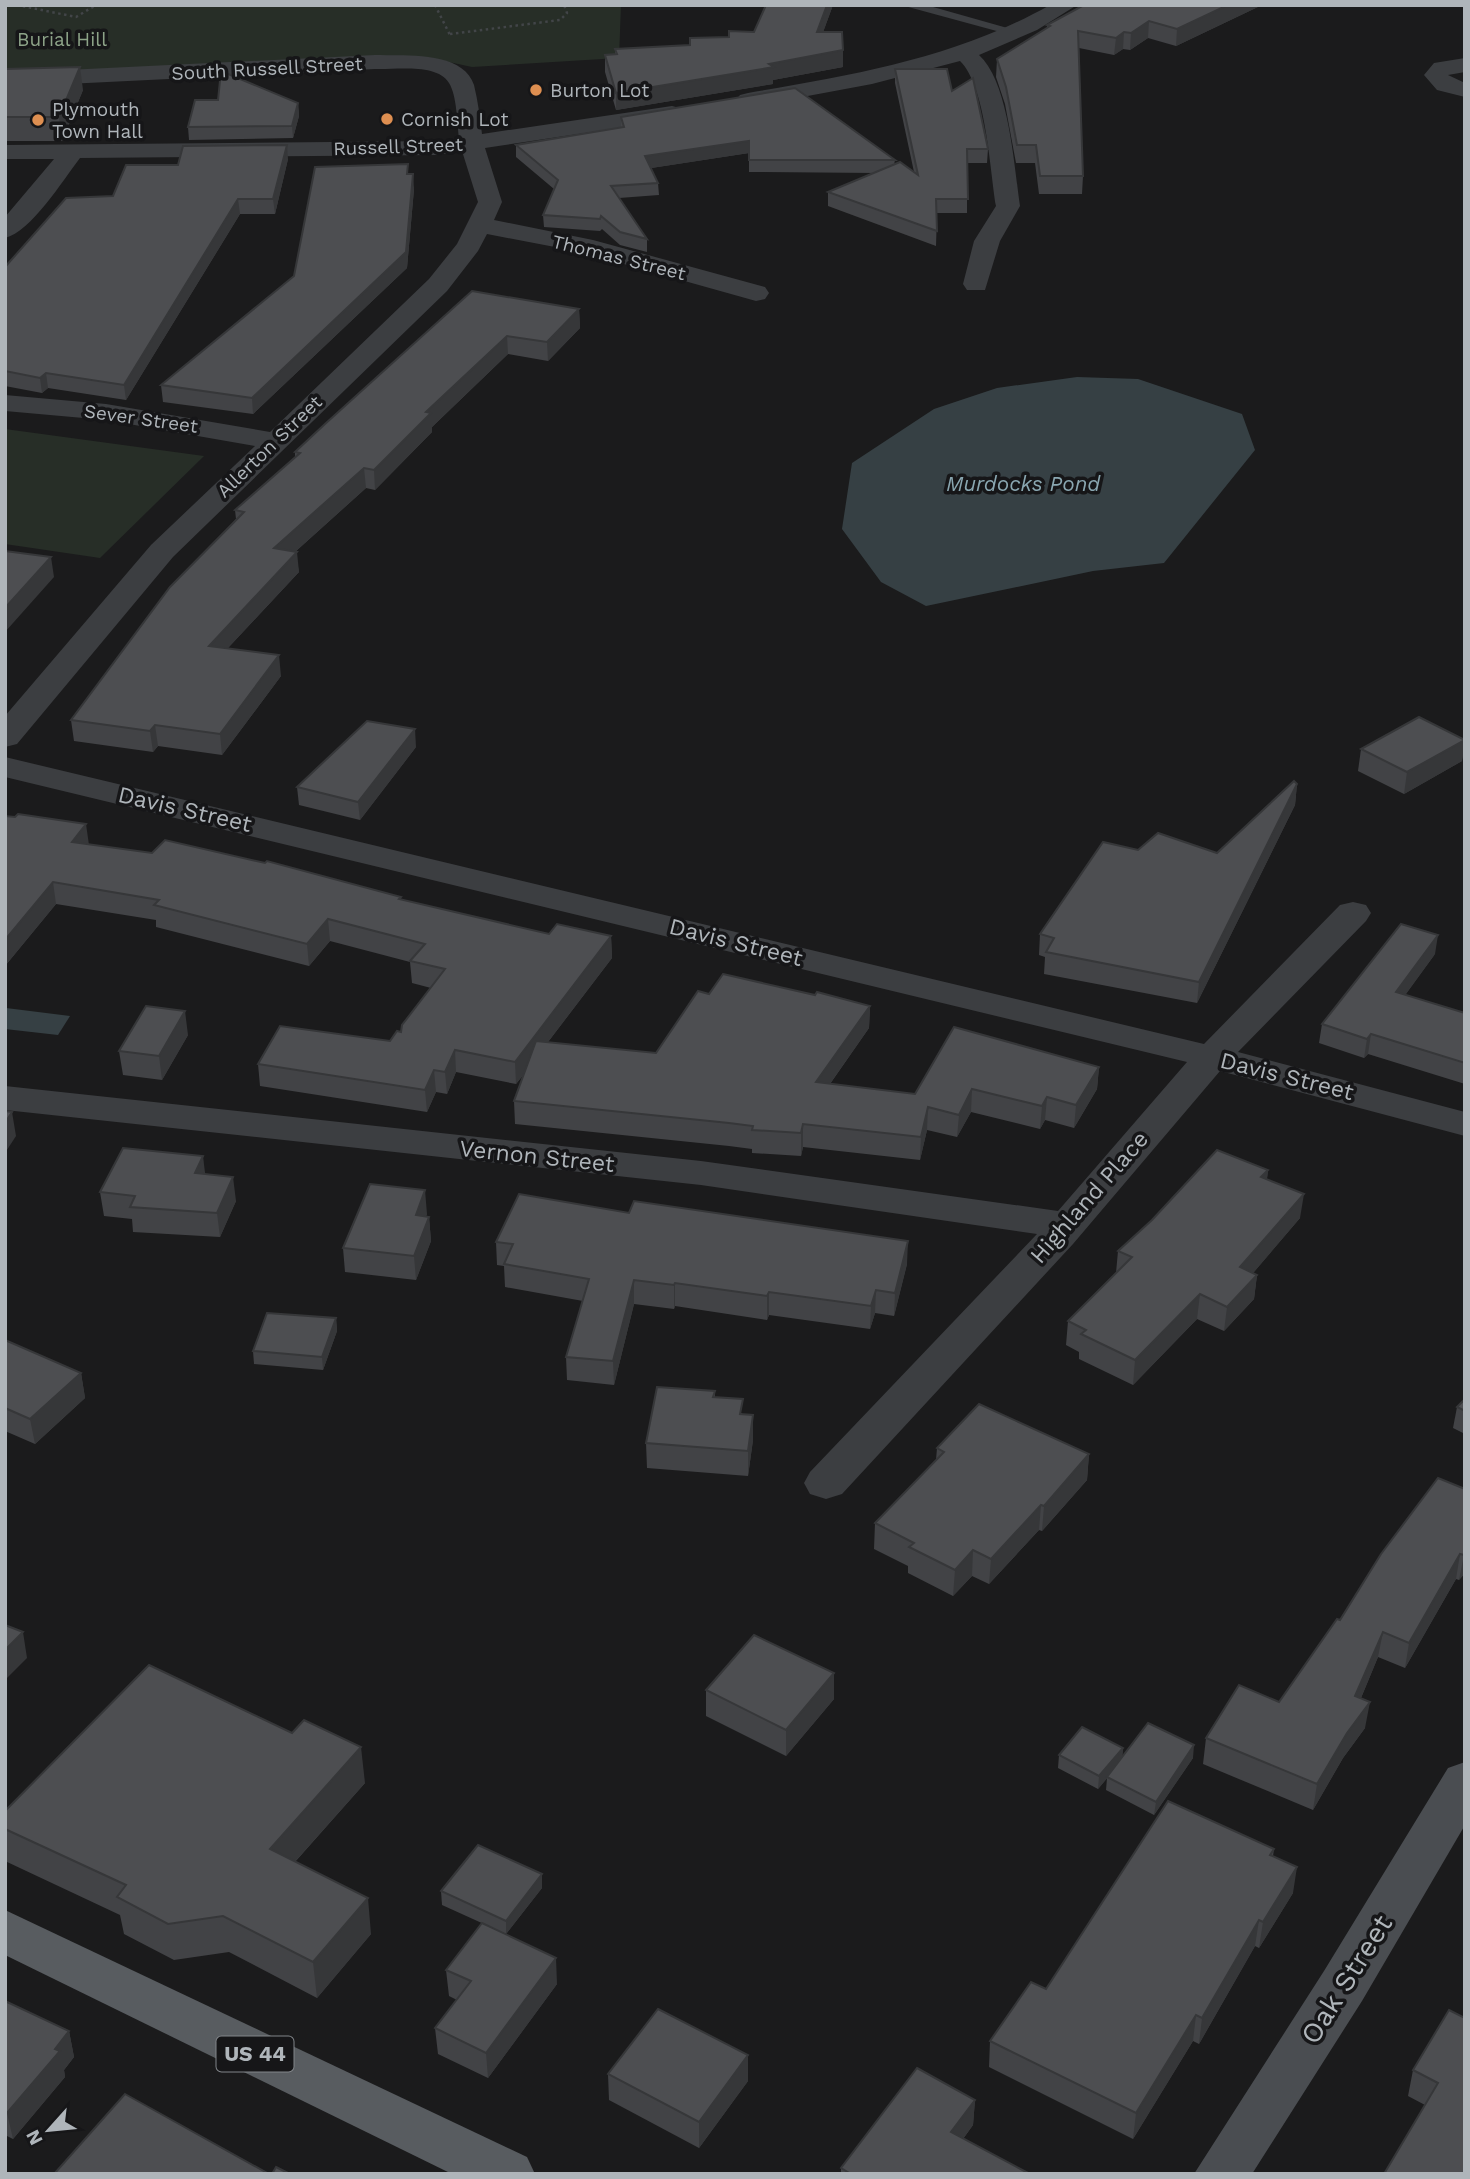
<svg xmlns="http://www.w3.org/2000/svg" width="1470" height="2179" font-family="'Work Sans',sans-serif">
  <rect width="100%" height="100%" fill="#1b1b1c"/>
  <!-- green -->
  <g fill="#272e27">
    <polygon points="5,5 621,5 619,58 472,67 426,57 5,75"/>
    <polygon points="5,429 204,456 100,558 5,544"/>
  </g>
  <!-- water -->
  <g fill="#364044">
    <polygon points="1077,377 1138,379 1242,414 1255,450 1164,563 1093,571 926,606 881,582 842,529 852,463 934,409 997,388"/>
    <polygon points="6,1008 70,1016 58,1035 5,1029"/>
  </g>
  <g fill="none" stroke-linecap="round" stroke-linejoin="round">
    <!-- path -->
    <g stroke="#424548" stroke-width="2.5" stroke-dasharray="2.5 3.5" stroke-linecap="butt">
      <polyline points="17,5 76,17 96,5"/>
      <polyline points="435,5 450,35"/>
      <polyline points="450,34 560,20 567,13 564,5"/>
    </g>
    <!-- service -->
    <polygon fill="#3c3e41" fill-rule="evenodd" points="901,5 926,5 1022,32 1015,36"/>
    <!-- minor -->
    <g fill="#3c3e41" fill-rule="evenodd">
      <path d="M1050,5H1077L1037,30L979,55C1009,82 1014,166 1020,206L1000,241L985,290H967L963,284L974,241L996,206C990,170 986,86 960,61L872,84L748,107L740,105L736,100L740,95L748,93C853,75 956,58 1050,5Z"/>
      <path d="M375,55C403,56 463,50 474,85C478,101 480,118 482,134L672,106L680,108L684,113L680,118L672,120L485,148L502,202L494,220L593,240L765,287L769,293L765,299L756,301L581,252L487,234L478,251L447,291L173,557L17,744L5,747V716L151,545L255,446L106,420L5,411V395L106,404L270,432L429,279L457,244L478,202L462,151L437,155L80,158C63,180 31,232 5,238V217L54,159H5V145L437,141L459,138C457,122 457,96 449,83C437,63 395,70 375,69L5,87V73Z"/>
      <polygon points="1465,58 1465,72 1448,75 1465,83 1465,97 1437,90 1424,75 1434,63"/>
      <polygon points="5,757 1204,1044 1340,905 1353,902 1366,905 1371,913 1366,921 1238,1052 1465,1112 1465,1136 1220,1071 1073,1244 842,1494 826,1499 810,1494 804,1483 810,1472 1037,1234 701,1185 5,1110 5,1086 701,1161 1058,1211 1187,1062 5,777"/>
    </g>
    <!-- secondary -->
    <polygon fill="#4a4d51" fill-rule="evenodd" points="1465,1762 1465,1825 1362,2001 1252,2174 1194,2174 1324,1971 1448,1768"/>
    <!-- primary -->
    <polygon fill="#585c60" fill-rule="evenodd" points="5,1910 527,2157 535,2174 452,2174 5,1955"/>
  </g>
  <!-- wall -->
  <g fill="#424346">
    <polygon points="833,5 823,32 843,67 773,80 773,84 616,110 605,72 605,55 615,54 615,49 690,45 754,32"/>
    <polygon points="1262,5 1176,46 1148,38 1130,50 1123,49 1114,55 1079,48 1083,176 1082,194 1039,194 1035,163 1016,163 1005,104 996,77 997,59 1047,28 1047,25"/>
    <polygon points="5,69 83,90 62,141 5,141"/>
    <polygon points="895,69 952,91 988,149 987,163 967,163 967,213 937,213 936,246 828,206 828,192 876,173 749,172 749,153 651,168 658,183 659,195 619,198 647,239 647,252 620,245 602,229 600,231 544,227 543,215 554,189 516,157 516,145 621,127 621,117 895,160 894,165 914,172 895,83"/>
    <polygon points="298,103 299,116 293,138 189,140 188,127"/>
    <polygon points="288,159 275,214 240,214 126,400 48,388 42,393 5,386 5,267 113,196 178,165"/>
    <polygon points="409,174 414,189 407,268 253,414 163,402 161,385 294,276"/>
    <polygon points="472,291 579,309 580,328 548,361 508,354 432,427 432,432 375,490 366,488 295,552 299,572 228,648 281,676 222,755 158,746 153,752 74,741 71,720 236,519 235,510 295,457 295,452"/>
    <polygon points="1465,739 1462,761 1404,794 1358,771 1361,749"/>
    <polygon points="416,747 360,820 299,805 297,787"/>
    <polygon points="1297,784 1295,805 1197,1003 1044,974 1045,957 1039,955 1040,934 1138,850 1217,853"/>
    <polygon points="5,816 89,844 401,897 401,900 549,934 611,936 612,958 548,1042 656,1053 709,994 815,995 870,1006 869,1028 830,1084 915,1094 1099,1067 1097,1089 1074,1128 1045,1120 1040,1129 971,1112 957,1137 927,1130 920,1160 803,1147 801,1156 752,1153 752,1149 729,1146 515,1124 514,1101 524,1074 516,1084 456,1072 447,1094 436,1092 427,1112 260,1086 258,1064 390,1041 401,1032 431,988 412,983 410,962 330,941 309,966 156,927 156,920 56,904 5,966"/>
    <polygon points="1435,954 1405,995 1465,1013 1465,1084 1368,1054 1364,1058 1319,1043 1322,1024"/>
    <polygon points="188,1035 162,1080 123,1075 119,1051"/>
    <polygon points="1268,1170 1267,1179 1300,1218 1253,1273 1257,1275 1254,1299 1224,1331 1197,1319 1133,1385 1079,1359 1079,1352 1066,1345 1068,1321 1116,1273 1118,1251"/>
    <polygon points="205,1174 236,1201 220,1237 133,1232 132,1219 104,1216 100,1192"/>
    <polygon points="427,1214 426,1216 429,1217 431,1241 416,1280 345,1272 343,1248"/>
    <polygon points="496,1242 907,1264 894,1316 875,1313 870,1329 769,1315 767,1320 675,1306 674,1309 634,1304 614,1385 567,1380 566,1357 583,1301 505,1287 504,1266 497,1265"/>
    <polygon points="336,1318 337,1331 323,1370 254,1364 253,1351"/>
    <polygon points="5,1340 81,1373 85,1398 35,1444 5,1431"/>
    <polygon points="715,1391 715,1397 743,1414 753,1415 753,1440 748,1476 647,1468 646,1443"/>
    <polygon points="1465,1399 1465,1434 1453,1428 1457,1407"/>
    <polygon points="937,1448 1089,1454 1087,1480 1042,1531 1039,1530 989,1584 972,1576 953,1596 908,1573 908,1566 874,1549 875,1523 936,1460"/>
    <polygon points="1465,1489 1465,1573 1459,1580 1456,1579 1405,1668 1378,1657 1361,1698 1365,1728 1343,1758 1313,1810 1203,1764 1206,1738 1279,1702 1340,1620"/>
    <polygon points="706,1690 834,1699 786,1756 706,1716"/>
    <polygon points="1123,1748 1122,1758 1193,1758 1154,1815 1106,1790 1107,1778 1098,1789 1058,1768 1059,1755"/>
    <polygon points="365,1783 295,1862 371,1934 317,1998 229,1952 174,1960 124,1934 120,1915 5,1861 5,1811"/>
    <polygon points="1274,1849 1273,1856 1293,1893 1259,1948 1255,1946 1199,2044 1193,2041 1133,2139 989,2067 990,2041 1046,1989"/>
    <polygon points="542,1874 542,1888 506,1934 442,1905 441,1891"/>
    <polygon points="446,1970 557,1984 488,2078 438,2054 435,2028 457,2000 449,1996"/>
    <polygon points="5,2001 69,2031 74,2057 64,2070 65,2077 13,2139 5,2135"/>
    <polygon points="1465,2018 1465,2174 1425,2105 1408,2096 1413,2070"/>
    <polygon points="748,2055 748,2081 699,2148 609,2100 608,2074"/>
    <polygon points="975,2100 973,2125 963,2139 1030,2174 841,2174 841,2168"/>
  </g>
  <!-- shaded-wall -->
  <g fill="#363739">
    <polygon points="827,5 833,5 817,49 817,32"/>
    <polygon points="1228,5 1262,5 1176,46 1177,29"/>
    <polygon points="1149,21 1148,38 1130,50 1131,33"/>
    <polygon points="1124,32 1123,49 1114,55 1116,38"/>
    <polygon points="843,50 843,67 773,80 773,84 616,110 616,93"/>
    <polygon points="80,67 83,90 62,141 59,117"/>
    <polygon points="298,103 299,116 293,138 292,126"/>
    <polygon points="749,141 749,153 645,169 645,156"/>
    <polygon points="287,145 288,159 275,214 273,199"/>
    <polygon points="413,174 414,189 407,268 253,414 252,398"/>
    <polygon points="238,199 240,214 126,400 124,385"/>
    <polygon points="579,309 580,328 548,361 547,342"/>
    <polygon points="507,336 508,354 432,427 432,432 375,490 374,470 426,412"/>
    <polygon points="46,373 48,388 42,393 40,378"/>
    <polygon points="364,468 366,488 276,569 274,548"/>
    <polygon points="297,552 299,572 211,666 209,646"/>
    <polygon points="51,557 54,577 5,632 5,608"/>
    <polygon points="279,655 281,676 222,755 220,734"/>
    <polygon points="155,725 158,746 153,752 150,731"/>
    <polygon points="415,729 416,747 360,820 358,802"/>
    <polygon points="1465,740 1462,761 1404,794 1407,772"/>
    <polygon points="1297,784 1295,805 1197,1003 1199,982"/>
    <polygon points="86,824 89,845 72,842"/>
    <polygon points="53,882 56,904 5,966 5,940"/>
    <polygon points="328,919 330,941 309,966 307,944"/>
    <polygon points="1438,935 1435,954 1393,1012 1396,992"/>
    <polygon points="611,936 612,958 516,1084 515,1062"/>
    <polygon points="870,1006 869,1028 815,1105 816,1082"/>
    <polygon points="185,1011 188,1035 162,1080 159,1056"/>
    <polygon points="1371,1034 1368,1054 1364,1058 1367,1039"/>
    <polygon points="455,1050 456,1072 447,1094 445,1072"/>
    <polygon points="1099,1067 1097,1089 1074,1128 1076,1105"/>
    <polygon points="434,1070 436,1092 427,1112 425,1090"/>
    <polygon points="972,1089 971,1112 957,1137 959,1115"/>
    <polygon points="1047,1097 1045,1120 1040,1129 1042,1106"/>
    <polygon points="928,1107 927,1130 920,1160 921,1137"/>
    <polygon points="12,1112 16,1136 5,1153 5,1123"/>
    <polygon points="803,1124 803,1147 801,1156 801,1133"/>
    <polygon points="203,1156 206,1181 195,1173"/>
    <polygon points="1268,1170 1265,1194 1261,1177"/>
    <polygon points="233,1177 236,1201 220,1237 217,1213"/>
    <polygon points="425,1190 427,1214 418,1239 416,1215"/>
    <polygon points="1304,1194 1300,1218 1237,1292 1240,1267"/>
    <polygon points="429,1217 431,1241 416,1280 414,1256"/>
    <polygon points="908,1241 907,1264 894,1316 895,1293"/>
    <polygon points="1257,1275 1254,1299 1224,1331 1227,1307"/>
    <polygon points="634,1280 634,1304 614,1385 613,1361"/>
    <polygon points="675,1283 675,1306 674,1309 674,1285"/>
    <polygon points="876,1290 875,1313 870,1329 871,1306"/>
    <polygon points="769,1292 769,1315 767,1320 767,1296"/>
    <polygon points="1200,1294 1197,1319 1133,1385 1135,1360"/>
    <polygon points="336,1318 337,1331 323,1370 322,1357"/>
    <polygon points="81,1373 85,1398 35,1444 30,1419"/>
    <polygon points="753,1415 753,1440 748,1476 748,1451"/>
    <polygon points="1089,1454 1087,1480 1042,1531 1044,1506"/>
    <polygon points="1041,1505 1039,1530 989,1584 991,1559"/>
    <polygon points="973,1550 972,1576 953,1596 955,1570"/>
    <polygon points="1460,1554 1456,1579 1405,1668 1409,1643"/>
    <polygon points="1465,1554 1465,1573 1459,1580 1464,1555"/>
    <polygon points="23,1632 27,1658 5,1680 5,1650"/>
    <polygon points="1383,1632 1378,1657 1351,1722 1355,1696"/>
    <polygon points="834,1673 834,1699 786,1756 786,1730"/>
    <polygon points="1370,1702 1365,1728 1343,1758 1313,1810 1317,1784 1347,1733"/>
    <polygon points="1194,1745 1193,1758 1154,1815 1156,1802"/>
    <polygon points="361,1747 365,1783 274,1885 270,1849"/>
    <polygon points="1123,1748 1122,1761 1098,1789 1099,1776"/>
    <polygon points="1297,1867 1293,1893 1259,1948 1263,1922"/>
    <polygon points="542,1874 542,1888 506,1934 506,1921"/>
    <polygon points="368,1898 371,1934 317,1998 313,1962"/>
    <polygon points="1259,1920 1255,1946 1199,2044 1202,2018"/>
    <polygon points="556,1958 557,1984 488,2078 486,2053"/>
    <polygon points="1196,2015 1193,2041 1133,2139 1136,2113"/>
    <polygon points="69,2031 74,2057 64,2070 65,2077 13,2139 7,2113 55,2049"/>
    <polygon points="748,2055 748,2081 699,2148 699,2122"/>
    <polygon points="975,2100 973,2125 949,2158 951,2132"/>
  </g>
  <!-- building -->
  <g fill="#4d4e51" stroke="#363739" stroke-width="2">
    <polygon points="766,5 827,5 817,32 842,32 843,50 769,64 774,67 616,93 605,55 617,54 615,49 690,45 690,38 729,37 729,31 754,32"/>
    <polygon points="1084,5 1228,5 1177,29 1149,21 1131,33 1124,32 1116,38 1078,31 1083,176 1040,176 1036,145 1017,145 1006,87 997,59 1050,26 1047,25"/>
    <polygon points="80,67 59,117 5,117 5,69"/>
    <polygon points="895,69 947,69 952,91 973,78 988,149 967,149 968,199 936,199 937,231 828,192 900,162 918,175"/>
    <polygon points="221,71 298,103 292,126 188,127 195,100 218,100"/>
    <polygon points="795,88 895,160 749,160 749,141 645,156 658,183 611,186 647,239 620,232 601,216 600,219 543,215 558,180 516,145 624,127 621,117"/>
    <polygon points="287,145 273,199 238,199 124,385 46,373 40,378 5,371 5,267 66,198 113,196 126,165 178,165 183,146"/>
    <polygon points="408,164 407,174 413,174 406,252 252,398 161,385 294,276 315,167"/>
    <polygon points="472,291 579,309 547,342 507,336 426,412 431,413 374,470 364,468 274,548 297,552 209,646 279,655 220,734 155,725 150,731 71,720 170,587 244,512 235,510 300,453 295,452 325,424"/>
    <polygon points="5,551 51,557 5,608"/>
    <polygon points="1419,717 1465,740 1407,772 1361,749"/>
    <polygon points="367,721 415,729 358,802 297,787"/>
    <polygon points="1294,781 1297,784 1199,982 1046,952 1054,938 1040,934 1103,842 1138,850 1158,833 1217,853"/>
    <polygon points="18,814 86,824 72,842 152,853 165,840 265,863 267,861 401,897 399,899 549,934 557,924 611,936 515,1062 455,1050 445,1072 434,1070 425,1090 258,1064 280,1026 390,1041 397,1031 401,1032 402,1025 445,969 410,961 425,944 328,919 307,944 154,905 159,900 53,882 5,940 5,816 15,817"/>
    <polygon points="1401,924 1438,935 1396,992 1465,1013 1465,1063 1371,1034 1367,1039 1322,1024"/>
    <polygon points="723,974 815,995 817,992 870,1006 816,1082 915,1094 954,1027 1099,1067 1076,1105 1047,1097 1042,1106 972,1089 959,1115 928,1107 921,1137 803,1124 801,1133 752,1130 753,1126 729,1123 514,1101 536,1041 656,1053 698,991 709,994"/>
    <polygon points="146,1006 185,1011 159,1056 119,1051"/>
    <polygon points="5,1111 12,1112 5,1123"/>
    <polygon points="123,1148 203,1156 195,1173 233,1177 217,1213 130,1207 135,1196 100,1192"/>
    <polygon points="1217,1150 1268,1170 1261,1177 1304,1194 1240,1267 1257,1275 1227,1307 1200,1294 1135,1360 1081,1334 1086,1330 1068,1321 1132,1257 1118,1251 1152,1220"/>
    <polygon points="370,1184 425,1190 416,1215 429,1217 414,1256 343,1248"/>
    <polygon points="519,1194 629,1213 634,1201 908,1241 895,1293 876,1290 871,1306 769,1292 767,1296 675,1283 674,1285 634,1280 613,1361 566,1357 589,1279 504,1264 513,1244 496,1242"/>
    <polygon points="267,1313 336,1318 322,1357 253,1351"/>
    <polygon points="5,1340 81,1373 30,1419 5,1408"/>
    <polygon points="657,1387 715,1391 713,1397 743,1399 740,1414 753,1415 748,1451 646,1443"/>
    <polygon points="1465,1399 1465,1411 1457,1407"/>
    <polygon points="979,1404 1089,1454 1044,1506 1041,1505 991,1559 973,1550 955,1570 909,1547 914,1543 875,1523 944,1452 937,1448"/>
    <polygon points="1438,1478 1465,1489 1465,1554 1464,1555 1460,1554 1409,1643 1383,1632 1355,1696 1370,1702 1347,1733 1317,1784 1206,1738 1239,1685 1279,1702 1337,1619 1340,1620 1381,1554"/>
    <polygon points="5,1625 23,1632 5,1650"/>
    <polygon points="754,1635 834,1673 786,1730 706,1690"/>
    <polygon points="149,1665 292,1733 304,1720 361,1747 270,1849 368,1898 313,1962 223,1916 168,1924 117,1897 126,1885 5,1829 5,1811"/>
    <polygon points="1148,1723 1194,1745 1156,1802 1107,1777"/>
    <polygon points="1082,1727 1123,1748 1099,1776 1059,1755"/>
    <polygon points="1168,1801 1274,1849 1270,1855 1297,1867 1263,1922 1259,1920 1202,2018 1196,2015 1136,2113 990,2041 1031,1982 1046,1989"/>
    <polygon points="478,1845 542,1874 506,1921 441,1891"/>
    <polygon points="482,1923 556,1958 486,2053 435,2028 471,1981 446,1970"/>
    <polygon points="5,2001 69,2031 55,2049 60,2051 7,2113 5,2112"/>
    <polygon points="658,2009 748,2055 699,2122 608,2074"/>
    <polygon points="1449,2010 1465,2018 1465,2174 1384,2174 1438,2083 1413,2070"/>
    <polygon points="917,2068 975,2100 951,2132 1030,2174 851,2174 841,2168"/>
    <polygon points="125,2094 269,2174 54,2174"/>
    <polygon points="276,2167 290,2174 272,2174"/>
  </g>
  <!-- markers -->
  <g fill="#de8f51" stroke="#161618" stroke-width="2.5">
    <circle cx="536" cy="90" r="7"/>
    <circle cx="387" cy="119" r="7"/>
    <circle cx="38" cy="120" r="7"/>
  </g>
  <g text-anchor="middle" stroke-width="7" stroke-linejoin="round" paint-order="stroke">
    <!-- far-park labels -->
    <g font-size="19" fill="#8da388" stroke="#161618">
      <text x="62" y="46">Burial Hill</text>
    </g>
    <!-- far-street labels -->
    <g font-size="19" fill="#afb5ba" stroke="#161618">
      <text transform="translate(267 68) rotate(-3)" y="7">South Russell Street</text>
      <text transform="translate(398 146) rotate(-2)" y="7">Russell Street</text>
      <text transform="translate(619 257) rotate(14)" y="7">Thomas Street</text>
      <text transform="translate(141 418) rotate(8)" y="7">Sever Street</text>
      <text transform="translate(269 446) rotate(-44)" y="7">Allerton Street</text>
    </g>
    <!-- far-poi labels -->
    <g font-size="19" fill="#afb5ba" stroke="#161618" text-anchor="start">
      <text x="550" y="97">Burton Lot</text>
      <text x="52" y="116">Plymouth<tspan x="52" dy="22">Town Hall</tspan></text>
      <text x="401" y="126">Cornish Lot</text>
    </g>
    <!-- far-water labels -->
    <g font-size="21" font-style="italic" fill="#8aa7b1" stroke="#161618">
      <text x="1023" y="491">Murdocks Pond</text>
    </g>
    <!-- shield labels -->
    <rect fill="#161618" stroke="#818589" stroke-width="2" x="216.5" y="2036.5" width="77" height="35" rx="5"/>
    <g font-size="21" font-weight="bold" fill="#afb5ba">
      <text x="255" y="2061">US 44</text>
    </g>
    <!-- street labels -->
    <g font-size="23" fill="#afb5ba" stroke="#161618">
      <text transform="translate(185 809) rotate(13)" y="8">Davis Street</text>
      <text transform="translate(736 942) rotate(14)" y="8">Davis Street</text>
      <text transform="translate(1287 1076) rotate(14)" y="8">Davis Street</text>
      <text transform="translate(537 1156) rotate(6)" y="8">Vernon Street</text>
      <text transform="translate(1089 1197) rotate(-49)" y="8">Highland Place</text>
    </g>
    <!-- near-street labels -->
    <g font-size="28" fill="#afb5ba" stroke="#161618">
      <text transform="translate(1346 1979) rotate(-58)" y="10">Oak Street</text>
    </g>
  </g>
  <!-- border -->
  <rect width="1470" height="2179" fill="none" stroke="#afb5ba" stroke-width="14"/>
  <!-- north arrow -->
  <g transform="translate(49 2130) rotate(243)" stroke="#161618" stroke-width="5" paint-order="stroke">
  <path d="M0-5L12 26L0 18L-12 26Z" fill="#afb5ba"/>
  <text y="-10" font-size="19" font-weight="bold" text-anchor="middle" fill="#afb5ba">N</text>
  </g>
</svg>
